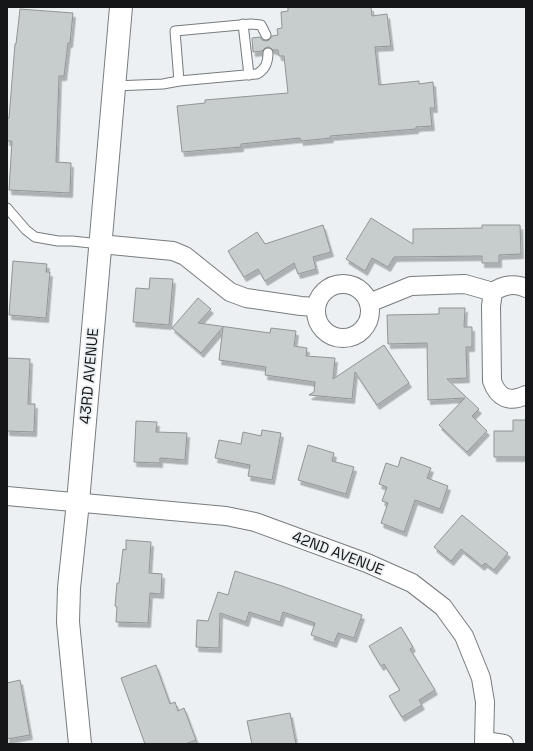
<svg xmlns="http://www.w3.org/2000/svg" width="533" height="751" font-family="'Space Grotesk',sans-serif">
  <defs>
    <filter id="shadow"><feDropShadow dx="2.5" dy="4.5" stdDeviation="0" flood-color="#0004"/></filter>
  </defs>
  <rect width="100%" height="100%" fill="#ecf0f3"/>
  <!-- building -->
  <g fill="#c7cccd" stroke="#909596" filter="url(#shadow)">
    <polygon points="288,7 371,7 372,16 387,14 391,46 375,47 379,85 419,81 419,84 433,82 435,108 430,108 432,126 416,127 416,129 330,136 331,138 301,141 300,138 241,144 241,147 182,152 177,106 205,103 205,100 288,93 284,56 279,56 278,50 273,50 269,47 265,48 262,51 253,52 252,38 260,37 262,40 266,41 269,40 272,36 278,35 277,29 282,28 281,12 288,11"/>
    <polygon points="20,9 73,13 70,43 68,43 64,76 59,76 56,162 71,163 70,193 9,190 12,141 7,141 7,118 9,118 15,44 16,44"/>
    <polygon points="371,218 413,244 413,229 482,228 482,225 520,225 521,254 499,255 499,263 482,263 482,256 394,257 388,267 372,258 365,271 346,259"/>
    <polygon points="323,225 331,252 313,257 316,269 298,274 294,263 265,281 258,269 244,277 228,251 257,232 265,244"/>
    <polygon points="13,261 47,264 46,272 50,272 46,318 9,315"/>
    <polygon points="150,278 173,279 169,325 133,322 136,288 149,289"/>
    <polygon points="198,298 211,309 198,323 270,333 271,328 296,331 294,346 307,348 306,356 335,358 333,379 384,345 409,383 377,405 355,372 352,399 309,395 314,392 315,382 265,375 266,367 219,360 223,327 201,353 172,328"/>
    <polygon points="439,308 465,308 464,327 472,327 472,347 466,347 467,378 447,379 479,409 472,416 487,431 467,452 439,425 465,398 428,400 427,343 388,344 387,315 439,314"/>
    <polygon points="7,358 30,359 28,404 35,404 34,432 7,431"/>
    <polygon points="513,420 526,420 526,457 494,457 494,431 513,431"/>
    <polygon points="136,421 157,422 156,432 187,433 185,460 160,458 160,463 134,462"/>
    <polygon points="262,430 281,433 272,480 248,476 250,465 215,458 219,440 241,444 243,432 261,436"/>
    <polygon points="308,445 334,453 332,461 354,467 346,494 298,480"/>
    <polygon points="401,457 431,468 427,478 448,486 440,509 415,500 404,532 381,523 388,503 382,501 387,487 379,484 386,463 398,467"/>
    <polygon points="462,515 508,553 494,570 485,563 482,566 461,549 451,561 434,547"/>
    <polygon points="126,540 151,542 149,573 162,574 161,594 150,593 148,623 116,622 117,607 115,606 117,583 119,583 123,549 126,550"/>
    <polygon points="235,571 282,586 362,615 354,638 338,633 334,643 311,635 315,623 283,612 280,622 249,612 246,622 220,613 219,648 196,647 197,620 208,621 218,592 228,595"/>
    <polygon points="401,627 413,647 410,649 435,690 419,700 422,705 402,717 389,696 400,690 384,664 381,666 369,646"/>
    <polygon points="156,665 170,704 175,702 178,711 184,708 196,740 185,744 145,744 121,678"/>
    <polygon points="20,680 30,735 7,739 7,683"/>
    <polygon points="290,713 296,744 252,744 247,721"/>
  </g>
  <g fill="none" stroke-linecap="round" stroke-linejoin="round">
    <defs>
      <g id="service">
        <polyline points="243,24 249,75"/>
        <polyline points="179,81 175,31 251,24 261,25 266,35"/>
        <path d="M114,86L163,84L179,81L257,74C266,69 268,62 268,53"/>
        <polyline points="7,208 26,230 35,237 58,241 72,241 100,244"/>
      </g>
      <g id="minor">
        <polyline points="100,244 173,251 185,256 230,292 246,298 301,306 316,307"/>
        <circle cx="343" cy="311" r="27"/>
        <path d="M526,288C515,283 503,285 493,292L491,306L492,381C498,398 509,403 526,395"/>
        <polyline points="369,303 411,286 465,284 493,292"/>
        <polyline points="7,496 226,516 255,522 367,563 412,583 443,607 464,636 481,678 485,702 484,744"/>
        <polyline points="485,741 504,744"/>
      </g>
      <polyline id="tertiary" points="80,744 68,622 69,588 78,502 121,7"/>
    </defs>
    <!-- service casing -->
    <use href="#service" stroke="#777c7e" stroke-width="11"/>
    <!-- minor casing -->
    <use href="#minor" stroke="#777c7e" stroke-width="20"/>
    <!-- tertiary casing -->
    <use href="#tertiary" stroke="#777c7e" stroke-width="24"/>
    <!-- service -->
    <use href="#service" stroke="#fff" stroke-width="9"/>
    <!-- minor -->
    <use href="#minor" stroke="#fff" stroke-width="18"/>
    <!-- tertiary -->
    <use href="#tertiary" stroke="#fff" stroke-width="22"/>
  </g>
  <g text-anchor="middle" stroke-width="3.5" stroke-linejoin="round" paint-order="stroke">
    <!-- street labels -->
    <g font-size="15" fill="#141617" stroke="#ecf0f3">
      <text transform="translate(89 376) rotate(-85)" y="5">43RD AVENUE</text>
      <text transform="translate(338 553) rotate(21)" y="5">42ND AVENUE</text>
    </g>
  </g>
  <!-- border -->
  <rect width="533" height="751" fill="none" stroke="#141617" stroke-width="16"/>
</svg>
